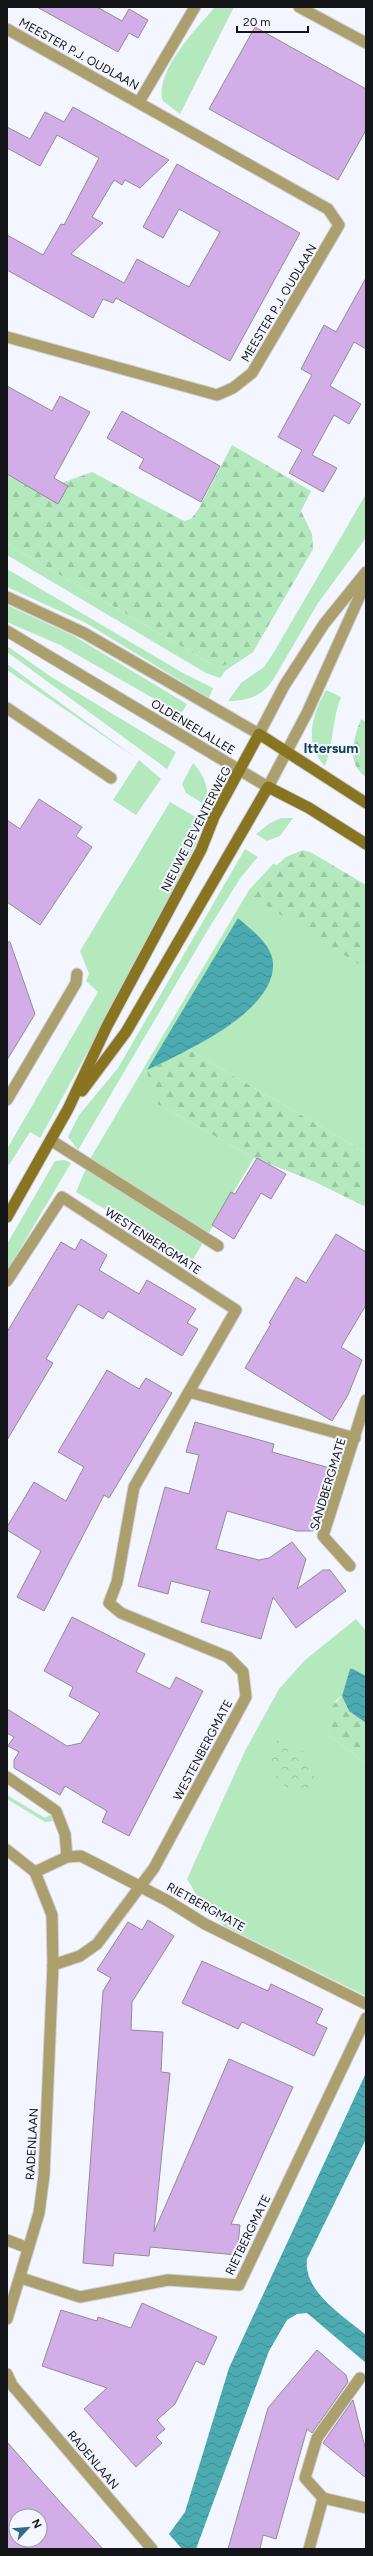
<svg xmlns="http://www.w3.org/2000/svg" width="373" height="2556" font-family="Figtree,sans-serif">
  <defs>
    <pattern id="forest-firs" width="22" height="20" patternUnits="userSpaceOnUse"><rect width="22" height="20" fill="#b3e9bd"/><path d="M5 1l3.5 6h-7zM16 11l3.5 6h-7z" fill="#99c7a2"/></pattern>
    <pattern id="park-crowns" width="20" height="18" patternUnits="userSpaceOnUse"><rect width="20" height="18" fill="#b3e9bd"/><path d="M2 6a3 3 0 1 1 6 0M12 15a3 3 0 1 1 6 0" fill="none" stroke="#99c7a2"/></pattern>
    <pattern id="water-waves" width="16" height="10" patternUnits="userSpaceOnUse"><rect width="16" height="10" fill="#4babb1"/><path d="M0 5q4-4 8 0t8 0" fill="none" stroke="#3d8a8f"/></pattern>
  </defs>
  <rect width="100%" height="100%" fill="#f4f6ff"/>
  <!-- green -->
  <g fill="#b3e9bd">
    <path d="M215,7H234L180,114L163,101C154,72 197,28 215,7Z"/>
    <path d="M366,494V538L318,603L273,680C262,696 248,701 228,701L241,683L264,667L274,652Z"/>
    <polygon points="7,544 215,666 253,652 225,671 220,678 206,673 7,555"/>
    <polygon points="7,569 183,673 213,688 209,698 86,623 7,587"/>
    <polygon points="7,605 74,636 187,704 181,714 60,645 7,622"/>
    <polygon points="7,646 53,678 176,752 167,769 7,652"/>
    <polygon points="7,664 139,760 161,779 136,815 113,800 139,760 7,670"/>
    <path d="M326,690L341,697C332,719 334,743 325,766C303,744 312,715 326,690Z"/>
    <path d="M193,763C205,776 209,788 207,806L186,793L182,784Z"/>
    <polygon points="170,802 199,819 196,844 119,995 40,1138 30,1132 9,1165 7,1164 7,1149 98,992 86,981 89,974 80,951"/>
    <polygon points="281,818 293,818 280,836 267,841 256,834 270,823"/>
    <polygon points="245,849 258,857 241,877 209,928 78,1150 68,1137 79,1115 118,1068"/>
    <polygon points="303,850 295,859 282,865 254,897 366,969 366,1153 189,1050 233,1023 266,946 238,918 152,1101 254,1158 192,1261 76,1192 90,1159 249,890 273,864 277,865 286,857"/>
    <polygon points="65,1160 71,1163 7,1271 7,1244 55,1161"/>
    <polygon points="356,1619 366,1631 366,1676 353,1669 350,1670 342,1696 336,1700 329,1735 366,1764 366,1996 224,1926 199,1899 187,1879 245,1751 279,1689 305,1660"/>
    <polygon points="7,1795 45,1818 50,1815 54,1821 45,1822 7,1799"/>
  </g>
  <!-- forest -->
  <g fill="url(#forest-firs)">
    <polygon points="232,445 311,491 301,511 312,534 313,549 253,652 229,664 215,666 7,544 7,453 59,484 92,472 184,521 191,519 198,510"/>
    <path d="M361,719L366,722V777C345,763 354,737 361,719Z"/>
    <polygon points="303,850 312,853 366,885 366,969 253,897 282,865 295,859"/>
    <polygon points="189,1050 366,1153 366,1207 313,1181 254,1158 152,1101 147,1070"/>
    <polygon points="342,1696 349,1711 366,1723 366,1764 329,1735 331,1708"/>
  </g>
  <!-- park -->
  <path fill="url(#park-crowns)" d="M280,1738C307,1748 326,1770 307,1797C281,1790 269,1773 269,1747Z"/>
  <!-- water -->
  <g fill="url(#water-waves)">
    <path d="M238,918C250,929 272,944 273,963C276,1012 183,1053 147,1070Z"/>
    <polygon points="350,1669 353,1669 366,1676 366,1723 349,1711 342,1696"/>
    <path d="M366,2073V2139L307,2259C303,2292 344,2316 366,2335V2363L307,2313L297,2314L287,2320L269,2351L196,2549H182L169,2534L185,2512L229,2368Z"/>
  </g>
  <!-- building -->
  <g fill="#d2ade8" stroke="#928c95" fill-rule="evenodd">
    <polygon points="37,7 97,7 122,21 129,9 148,20 138,38 129,33 118,52"/>
    <polygon points="255,27 366,89 366,130 338,180 209,109"/>
    <polygon points="73,107 169,160 140,188 125,180 122,185 114,180 92,217 103,223 71,254 124,283 137,259 189,287 220,232 179,209 163,238 143,227 177,164 300,233 230,361 116,298 113,303 103,299 93,318 7,270 7,235 43,255 61,224 64,225 99,158 57,135 40,166 7,148 7,127 30,139 45,112 64,122"/>
    <polygon points="366,278 366,349 354,342 330,386 361,404 349,424 334,415 312,455 337,468 323,492 289,473 302,450 278,437 312,375 301,369 324,325 336,332"/>
    <polygon points="7,386 52,411 60,396 90,412 54,478 68,486 58,504 7,474"/>
    <polygon points="122,411 220,466 201,502 139,468 144,459 107,438"/>
    <polygon points="39,799 82,827 76,836 92,847 40,925 7,902 7,820 20,829"/>
    <polygon points="7,942 10,942 35,1014 7,1060"/>
    <polygon points="257,1158 286,1174 271,1199 261,1193 234,1239 212,1225 231,1192 235,1194"/>
    <polygon points="336,1234 366,1252 366,1305 341,1347 362,1360 348,1395 332,1421 245,1368 271,1324 269,1323 296,1277 306,1283"/>
    <polygon points="81,1239 107,1255 99,1270 139,1294 147,1280 196,1309 187,1323 198,1329 182,1356 108,1311 103,1319 78,1304 46,1359 53,1363 7,1440 7,1332 61,1242 75,1250"/>
    <polygon points="107,1370 139,1389 146,1378 172,1393 109,1498 104,1495 44,1611 17,1597 41,1551 7,1530 7,1527 34,1482 66,1501 84,1467 58,1452"/>
    <polygon points="195,1422 274,1444 272,1452 330,1468 313,1531 297,1531 227,1511 216,1549 259,1560 269,1558 292,1542 306,1559 297,1589 323,1570 330,1570 346,1591 296,1628 273,1597 261,1639 201,1622 210,1591 171,1581 168,1594 138,1586 165,1487 189,1494 199,1455 186,1452"/>
    <polygon points="72,1617 145,1654 136,1672 170,1689 176,1677 203,1691 129,1836 102,1822 107,1811 65,1786 60,1795 14,1768 14,1760 19,1752 8,1746 14,1737 7,1733 7,1709 67,1746 81,1743 100,1713 69,1696 73,1687 44,1671"/>
    <polygon points="148,1920 174,1936 132,2002 131,2030 163,2032 161,2072 170,2073 154,2232 229,2059 293,2087 231,2224 240,2225 237,2255 150,2247 149,2256 114,2253 113,2266 83,2263 103,1991 111,1978 97,1970 128,1922 142,1930"/>
    <polygon points="202,1961 268,1991 271,1984 323,2009 316,2023 327,2028 314,2056 242,2022 238,2029 182,2003"/>
    <polygon points="142,2303 217,2337 204,2365 196,2361 175,2404 157,2420 165,2429 156,2437 162,2443 136,2467 84,2409 107,2388 42,2366 61,2310 97,2321 98,2317 131,2328"/>
    <polygon points="317,2350 346,2375 348,2382 312,2433 307,2429 276,2539 263,2535 260,2549 228,2549 268,2408"/>
    <polygon points="353,2400 366,2451 366,2478 323,2443"/>
    <path d="M7,2442L52,2493L103,2549H7ZM16,2516H40V2540H16Z"/>
  </g>
  <g fill="none" stroke-linecap="round" stroke-linejoin="round">
    <defs>
      <polyline id="service" points="52,1141 218,1246"/>
      <g id="minor">
        <polyline points="299,7 366,43"/>
        <polyline points="7,29 328,209 339,225 252,373 233,388 217,395 7,337"/>
        <polyline points="139,102 195,7"/>
        <polyline points="7,708 111,778"/>
        <polyline points="7,1100 76,983 77,974"/>
        <polyline points="7,1281 62,1197 236,1310 134,1487 117,1582 109,1603 121,1613 228,1657 243,1672 246,1697 154,1868 97,1944 80,1956 53,1965"/>
        <polyline points="189,1392 355,1438"/>
        <polyline points="350,1566 323,1536 366,1400"/>
        <polyline points="7,1777 56,1811 65,1834 67,1857"/>
        <polyline points="7,1850 35,1872 52,1915 53,1965 44,2175 39,2213 7,2319"/>
        <polyline points="35,1872 67,1857 81,1856 168,1901 205,1924 366,2004"/>
        <polyline points="7,2240 28,2248"/>
        <polyline points="21,2278 80,2297 168,2280 239,2285 366,2018"/>
        <polyline points="7,2374 12,2385 152,2549"/>
        <polyline points="323,2498 305,2478 317,2438 360,2378"/>
        <polyline points="309,2549 323,2498 366,2508"/>
      </g>
      <g id="tertiary">
        <polyline points="7,597 84,633 259,734 284,686 324,624 366,572"/>
        <polyline points="7,631 268,787 307,713 366,582"/>
      </g>
      <g id="secondary">
        <polyline points="82,1091 126,1032 268,787 309,808 366,844"/>
        <polyline points="7,1217 68,1109 107,1026 201,850 214,817 259,734 366,803"/>
      </g>
    </defs>
    <!-- service casing -->
    <use href="#service" stroke="#d0d2da" stroke-width="13"/>
    <!-- minor casing -->
    <use href="#minor" stroke="#d0d2da" stroke-width="13"/>
    <!-- tertiary casing -->
    <use href="#tertiary" stroke="#d0d2da" stroke-width="13"/>
    <!-- secondary casing -->
    <use href="#secondary" stroke="#d0d2da" stroke-width="13"/>
    <!-- service -->
    <use href="#service" stroke="#ac9f6e" stroke-width="11"/>
    <!-- minor -->
    <use href="#minor" stroke="#ac9f6e" stroke-width="11"/>
    <!-- tertiary -->
    <use href="#tertiary" stroke="#ac9f6e" stroke-width="11"/>
    <!-- secondary -->
    <use href="#secondary" stroke="#897421" stroke-width="11"/>
  </g>
  <g text-anchor="middle" stroke-width="4" stroke-linejoin="round" paint-order="stroke">
    <!-- street labels -->
    <g font-size="12" fill="#141519" stroke="#f4f6ff">
      <text transform="translate(79 54) rotate(29)" y="4">MEESTER P.J. OUDLAAN</text>
      <text transform="translate(279 303) rotate(-59)" y="4">MEESTER P.J. OUDLAAN</text>
      <text transform="translate(193 727) rotate(31)" y="4">OLDENEELALLEE</text>
      <text transform="translate(196 829) rotate(-63)" y="4">NIEUWE DEVENTERWEG</text>
      <text transform="translate(153 1241) rotate(33)" y="4">WESTENBERGMATE</text>
      <text transform="translate(328 1484) rotate(-73)" y="4">SANDBERGMATE</text>
      <text transform="translate(203 1750) rotate(-62)" y="4">WESTENBERGMATE</text>
      <text transform="translate(206 1907) rotate(29)" y="4">RIETBERGMATE</text>
      <text transform="translate(32 2144) rotate(-87)" y="4">RADENLAAN</text>
      <text transform="translate(248 2235) rotate(-64)" y="4">RIETBERGMATE</text>
      <text transform="translate(93 2460) rotate(50)" y="4">RADENLAAN</text>
    </g>
    <!-- quarter labels -->
    <g font-size="14" font-weight="bold" fill="#114154" stroke="#f4f6ff">
      <text x="331" y="753">Ittersum</text>
    </g>
  </g>
  <!-- border -->
  <rect width="373" height="2556" fill="none" stroke="#141519" stroke-width="16"/>
  <!-- north arrow -->
  <g transform="translate(28 2528) rotate(64)"><circle r="19" fill="#f4f6ff" stroke="#9a9ca3"/>
  <path d="M0-3L7 15L0 10L-7 15Z" fill="#306a83"/>
  <text y="-6" font-size="11" font-weight="bold" text-anchor="middle" fill="#141519">N</text>
  </g>
  <!-- scale -->
  <path d="M237 26v6h71v-6" fill="none" stroke="#141519" stroke-width="2"/>
  <text x="243" y="26" font-size="12" fill="#141519" stroke="#f4f6ff" stroke-width="3" paint-order="stroke">20 m</text>
</svg>
